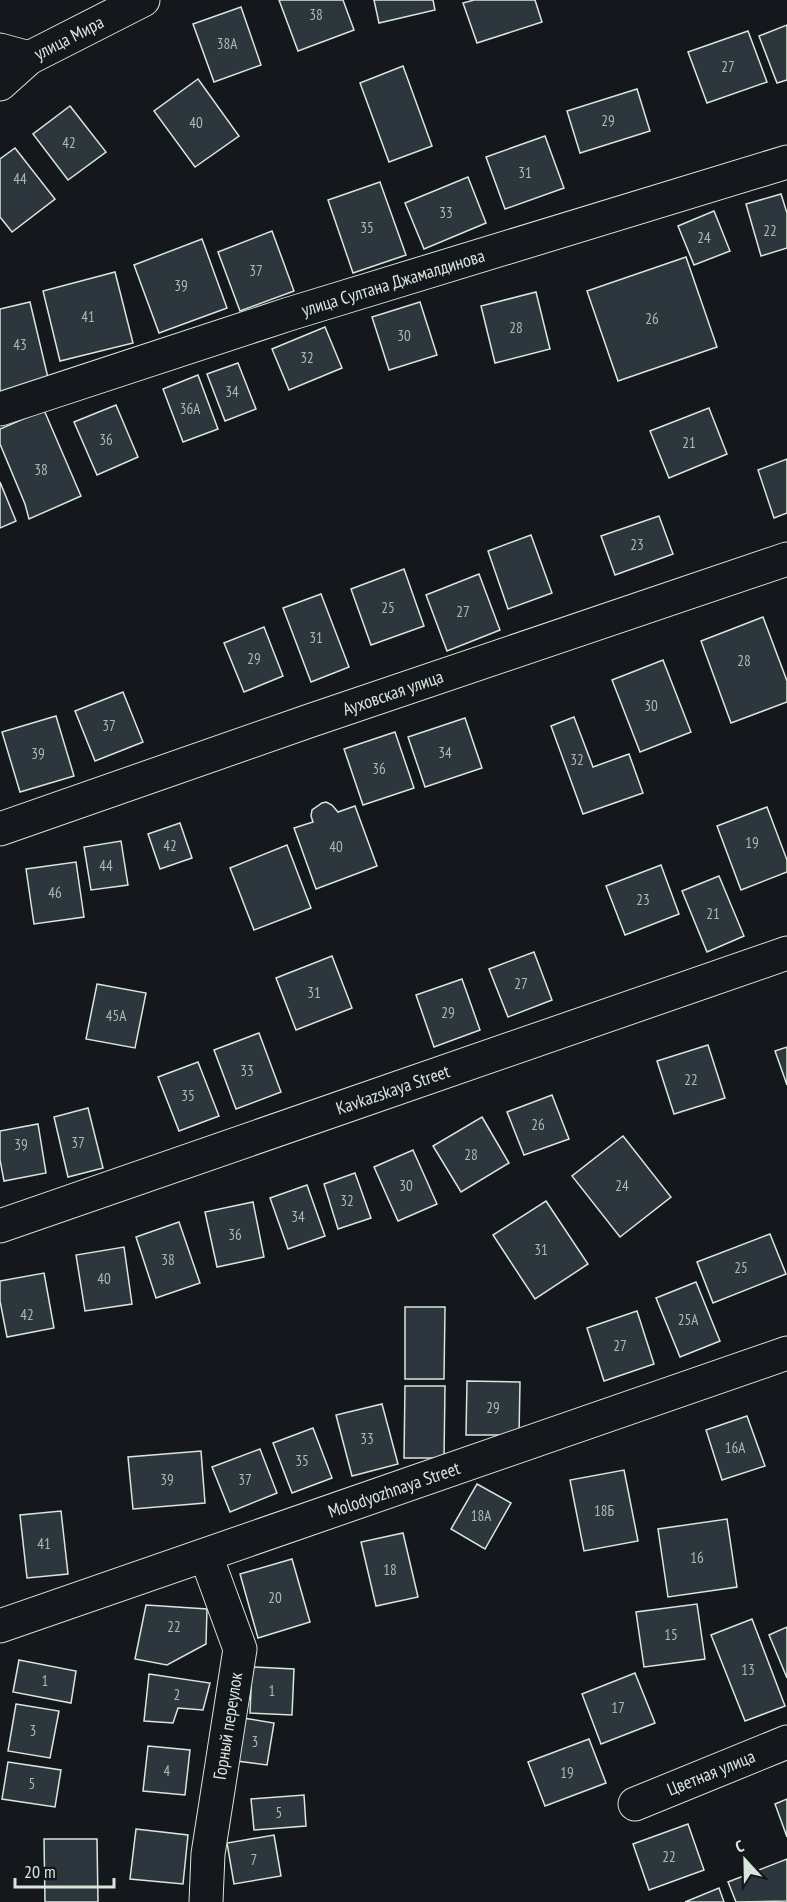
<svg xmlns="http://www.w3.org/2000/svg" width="787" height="1902" font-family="'PT Sans Narrow',sans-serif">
  <rect width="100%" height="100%" fill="#14181c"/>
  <!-- building -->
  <g fill="#2c363c" stroke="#d8e6dc" stroke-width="1.5">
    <polygon points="279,0 343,0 354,30 298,51"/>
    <polygon points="374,0 433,0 435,10 379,23"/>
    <polygon points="474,0 535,0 542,22 477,43 463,3"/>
    <polygon points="241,7 261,65 214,82 193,24"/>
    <polygon points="787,25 787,80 777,83 759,36"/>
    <polygon points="748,31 767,82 707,103 688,52"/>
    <polygon points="403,66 432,146 389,162 360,83"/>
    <polygon points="198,79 239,136 195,167 154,111"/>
    <polygon points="637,89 650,131 580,153 567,111"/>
    <polygon points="70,106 106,152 68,180 33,134"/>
    <polygon points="545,136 564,188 505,209 486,157"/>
    <polygon points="15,148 55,199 12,232 0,217 0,159"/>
    <polygon points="468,177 486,223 424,249 405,203"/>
    <polygon points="380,182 406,255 353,273 328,200"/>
    <polygon points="781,194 787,213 787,248 761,256 746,204"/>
    <polygon points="714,211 730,251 694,265 678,226"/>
    <polygon points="272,231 294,291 240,311 218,252"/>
    <polygon points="202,239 227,308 159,333 134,265"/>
    <polygon points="686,257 717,347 618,381 587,291"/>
    <polygon points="115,272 133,343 60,361 43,291"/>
    <polygon points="536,292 550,349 495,363 481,306"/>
    <polygon points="30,302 49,382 0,393 0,309"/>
    <polygon points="420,302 437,355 389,370 372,317"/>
    <polygon points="325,327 342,368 289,390 272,349"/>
    <polygon points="238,363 256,409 225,421 207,374"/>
    <polygon points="198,375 218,429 183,442 163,389"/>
    <polygon points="116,405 138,457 97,475 74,422"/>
    <polygon points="709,408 727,454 669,478 650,431"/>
    <polygon points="44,410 81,496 29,519 25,504 0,444 0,429"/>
    <polygon points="787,459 787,513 774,518 758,470"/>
    <polygon points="0,482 16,521 0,528"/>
    <polygon points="659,516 673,554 615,575 601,536"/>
    <polygon points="531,535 552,593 508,609 488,551"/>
    <polygon points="404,569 424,626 371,645 351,589"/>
    <polygon points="479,574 500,630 447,651 426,595"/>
    <polygon points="321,594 349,667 311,682 283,608"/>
    <polygon points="763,617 787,681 787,702 731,723 701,641"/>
    <polygon points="264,627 283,676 244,692 224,643"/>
    <polygon points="663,660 691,732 640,752 612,680"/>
    <polygon points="123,692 143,742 95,761 75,711"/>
    <polygon points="56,716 74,776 20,792 2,732"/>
    <polygon points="574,717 593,767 629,754 643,793 583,814 551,726"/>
    <polygon points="465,718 482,768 425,787 408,737"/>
    <polygon points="395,732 414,788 363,805 344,749"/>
    <polygon points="326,802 332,805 338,812 355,806 377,866 316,889 294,828 313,822 311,816 312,810 322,803"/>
    <polygon points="767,807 787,860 787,872 741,890 717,826"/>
    <polygon points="180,823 192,858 160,869 148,834"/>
    <polygon points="121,841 128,885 91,890 84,847"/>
    <polygon points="287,845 311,908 254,930 230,868"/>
    <polygon points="76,862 84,917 34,924 26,869"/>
    <polygon points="661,865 679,914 625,935 606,886"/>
    <polygon points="719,876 744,936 707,952 682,891"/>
    <polygon points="534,952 552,1000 508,1017 489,969"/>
    <polygon points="332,956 352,1008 296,1030 276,978"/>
    <polygon points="462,979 480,1030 434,1047 416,995"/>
    <polygon points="97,984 146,993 135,1048 86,1039"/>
    <polygon points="259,1033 281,1092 236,1109 214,1050"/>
    <polygon points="708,1045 725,1098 674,1114 657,1061"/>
    <polygon points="787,1047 787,1085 775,1051"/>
    <polygon points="198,1062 219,1116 179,1131 158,1077"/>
    <polygon points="552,1095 569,1139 524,1155 507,1112"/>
    <polygon points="88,1108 103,1168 68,1177 54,1117"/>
    <polygon points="482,1117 509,1163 461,1192 433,1146"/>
    <polygon points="38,1124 46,1173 4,1181 0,1160 0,1131"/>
    <polygon points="623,1136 671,1197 620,1237 572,1176"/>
    <polygon points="413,1150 437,1204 398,1221 374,1167"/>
    <polygon points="355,1173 371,1218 338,1229 324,1184"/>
    <polygon points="307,1185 325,1236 288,1249 270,1198"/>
    <polygon points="546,1201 588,1264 535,1299 493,1235"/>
    <polygon points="253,1202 264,1257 217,1267 205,1212"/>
    <polygon points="179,1222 200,1283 156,1298 136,1237"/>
    <polygon points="770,1234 786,1274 713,1303 697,1262"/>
    <polygon points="124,1247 132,1304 85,1311 76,1255"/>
    <polygon points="44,1273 54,1328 7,1337 0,1301 0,1281"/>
    <polygon points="696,1282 720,1341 680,1357 656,1298"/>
    <polygon points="405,1307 445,1307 444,1379 405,1379"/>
    <polygon points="637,1311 654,1364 604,1381 587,1328"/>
    <polygon points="467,1381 520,1382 519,1435 466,1435"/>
    <polygon points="405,1386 445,1386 444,1458 404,1458"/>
    <polygon points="382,1404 398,1464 352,1476 336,1415"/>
    <polygon points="747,1416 765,1466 722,1480 706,1430"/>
    <polygon points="313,1428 332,1478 292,1493 273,1443"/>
    <polygon points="260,1449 277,1493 230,1512 212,1467"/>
    <polygon points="201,1451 205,1503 133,1509 128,1457"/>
    <polygon points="624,1470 638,1541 584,1551 570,1480"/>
    <polygon points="477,1484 511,1503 485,1549 451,1529"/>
    <polygon points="61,1511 68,1574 27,1578 20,1515"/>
    <polygon points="727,1519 737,1587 668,1597 658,1529"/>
    <polygon points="403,1533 418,1597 376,1606 361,1542"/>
    <polygon points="292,1559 310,1622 258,1638 240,1574"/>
    <polygon points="697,1604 705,1659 644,1667 636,1612"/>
    <polygon points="146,1605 207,1609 206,1644 167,1665 135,1659"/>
    <polygon points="752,1619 785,1706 745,1721 711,1635"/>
    <polygon points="787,1627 787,1678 769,1635"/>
    <polygon points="19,1660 76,1671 71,1703 13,1692"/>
    <polygon points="252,1667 294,1669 292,1715 250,1713"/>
    <polygon points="635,1673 655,1723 601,1744 582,1694"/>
    <polygon points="149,1674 210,1683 203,1710 178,1708 173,1723 144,1721"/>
    <polygon points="16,1704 59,1711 50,1758 8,1751"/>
    <polygon points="243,1718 274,1723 267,1765 237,1761"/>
    <polygon points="589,1739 606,1783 545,1806 528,1762"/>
    <polygon points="148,1746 190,1750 185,1795 143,1791"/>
    <polygon points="8,1762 61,1770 55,1807 2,1799"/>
    <polygon points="304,1795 306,1826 254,1830 251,1799"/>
    <polygon points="787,1799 787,1837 775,1804"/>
    <polygon points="688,1824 704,1870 649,1890 633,1844"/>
    <polygon points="136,1829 188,1835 183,1884 130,1879"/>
    <polygon points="274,1835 281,1876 234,1884 227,1843"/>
    <polygon points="44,1839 97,1839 98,1902 45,1902"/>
    <polygon points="787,1859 787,1901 736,1902 728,1882"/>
    <polygon points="719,1888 724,1902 685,1902"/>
  </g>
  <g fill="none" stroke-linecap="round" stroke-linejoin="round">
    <defs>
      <g id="minor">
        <polyline points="0,50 29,58"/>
        <polyline points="0,409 289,314 787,162"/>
        <polyline points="0,829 309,721 787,559"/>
        <polyline points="0,1226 787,953"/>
        <polyline points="206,1556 240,1649 208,1854 206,1902"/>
        <polyline points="0,1626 787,1353"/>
        <polyline points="635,1804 787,1742"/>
      </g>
      <polyline id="major" points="0,84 29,58 143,0"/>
    </defs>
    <!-- minor casing -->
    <use href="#minor" stroke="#d8e6dc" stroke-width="35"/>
    <!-- major casing -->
    <use href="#major" stroke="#d8e6dc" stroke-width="35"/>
    <!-- minor -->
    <use href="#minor" stroke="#14181c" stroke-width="33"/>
    <!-- major -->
    <use href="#major" stroke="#14181c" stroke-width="33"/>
  </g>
  <g text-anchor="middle" stroke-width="4.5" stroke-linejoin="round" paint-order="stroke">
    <!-- number labels -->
    <g font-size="15" fill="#adbab4">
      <text x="316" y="20">38</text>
      <text x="227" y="49">38А</text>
      <text x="728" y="72">27</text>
      <text x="608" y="126">29</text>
      <text x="196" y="128">40</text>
      <text x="69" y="148">42</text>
      <text x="525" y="178">31</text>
      <text x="20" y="184">44</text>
      <text x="446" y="218">33</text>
      <text x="367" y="233">35</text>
      <text x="770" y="236">22</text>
      <text x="704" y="243">24</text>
      <text x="256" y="276">37</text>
      <text x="181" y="291">39</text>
      <text x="88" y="322">41</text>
      <text x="652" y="324">26</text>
      <text x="516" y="333">28</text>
      <text x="404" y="341">30</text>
      <text x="20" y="350">43</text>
      <text x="307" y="363">32</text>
      <text x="232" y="397">34</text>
      <text x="190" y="414">36А</text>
      <text x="106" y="445">36</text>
      <text x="689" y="448">21</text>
      <text x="41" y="475">38</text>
      <text x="637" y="550">23</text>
      <text x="388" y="613">25</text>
      <text x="463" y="617">27</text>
      <text x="316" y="643">31</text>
      <text x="254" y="664">29</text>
      <text x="744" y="666">28</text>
      <text x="651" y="711">30</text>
      <text x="109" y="731">37</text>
      <text x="445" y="758">34</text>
      <text x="38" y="759">39</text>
      <text x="577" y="765">32</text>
      <text x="379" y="774">36</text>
      <text x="752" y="848">19</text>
      <text x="170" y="851">42</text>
      <text x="336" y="852">40</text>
      <text x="106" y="871">44</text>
      <text x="55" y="898">46</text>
      <text x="643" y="905">23</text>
      <text x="713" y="919">21</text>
      <text x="521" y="989">27</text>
      <text x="314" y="998">31</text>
      <text x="448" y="1018">29</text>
      <text x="116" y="1021">45А</text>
      <text x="247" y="1076">33</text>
      <text x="691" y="1085">22</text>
      <text x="188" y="1101">35</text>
      <text x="538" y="1130">26</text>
      <text x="78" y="1148">37</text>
      <text x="21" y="1150">39</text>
      <text x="471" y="1160">28</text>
      <text x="406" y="1191">30</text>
      <text x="622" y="1191">24</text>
      <text x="347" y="1206">32</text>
      <text x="298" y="1222">34</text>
      <text x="235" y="1240">36</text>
      <text x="541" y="1255">31</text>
      <text x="168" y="1265">38</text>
      <text x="741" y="1273">25</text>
      <text x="104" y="1284">40</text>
      <text x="27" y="1320">42</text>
      <text x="688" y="1325">25А</text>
      <text x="620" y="1351">27</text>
      <text x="493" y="1413">29</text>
      <text x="367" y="1444">33</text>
      <text x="735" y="1453">16А</text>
      <text x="302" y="1466">35</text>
      <text x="167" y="1485">39</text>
      <text x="245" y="1485">37</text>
      <text x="604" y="1516">18Б</text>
      <text x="481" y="1521">18А</text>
      <text x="44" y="1549">41</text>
      <text x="697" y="1563">16</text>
      <text x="390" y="1575">18</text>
      <text x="275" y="1603">20</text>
      <text x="174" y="1632">22</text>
      <text x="671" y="1640">15</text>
      <text x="748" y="1675">13</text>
      <text x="45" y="1686">1</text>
      <text x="272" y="1696">1</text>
      <text x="177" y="1700">2</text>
      <text x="618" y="1713">17</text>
      <text x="33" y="1736">3</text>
      <text x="255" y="1747">3</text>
      <text x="167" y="1776">4</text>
      <text x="567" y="1778">19</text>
      <text x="32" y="1789">5</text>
      <text x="279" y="1818">5</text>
      <text x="669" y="1862">22</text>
      <text x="254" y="1865">7</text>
    </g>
    <!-- street labels -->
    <g font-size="18" fill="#d8e6dc" stroke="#14181c">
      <text transform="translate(69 38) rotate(-27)" y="6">улица Мира</text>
      <text transform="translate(393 283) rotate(-17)" y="6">улица Султана Джамалдинова</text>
      <text transform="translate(393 693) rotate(-19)" y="6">Ауховская улица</text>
      <text transform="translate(393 1090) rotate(-19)" y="6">Kavkazskaya Street</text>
      <text transform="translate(394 1490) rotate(-19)" y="6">Molodyozhnaya Street</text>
      <text transform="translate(228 1726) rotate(-81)" y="6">Горный переулок</text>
      <text transform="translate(711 1773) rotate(-22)" y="6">Цветная улица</text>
    </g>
  </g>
  <!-- north arrow -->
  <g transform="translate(745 1860) rotate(338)" stroke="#14181c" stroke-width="4.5" paint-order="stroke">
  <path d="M0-4.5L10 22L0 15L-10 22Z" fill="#d8e6dc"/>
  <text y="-9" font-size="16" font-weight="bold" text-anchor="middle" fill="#d8e6dc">С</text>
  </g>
  <!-- scale -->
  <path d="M15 1878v9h99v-9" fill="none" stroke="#d8e6dc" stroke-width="3"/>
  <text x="24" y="1878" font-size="18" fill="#d8e6dc" stroke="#14181c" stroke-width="4.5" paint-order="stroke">20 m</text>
</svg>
